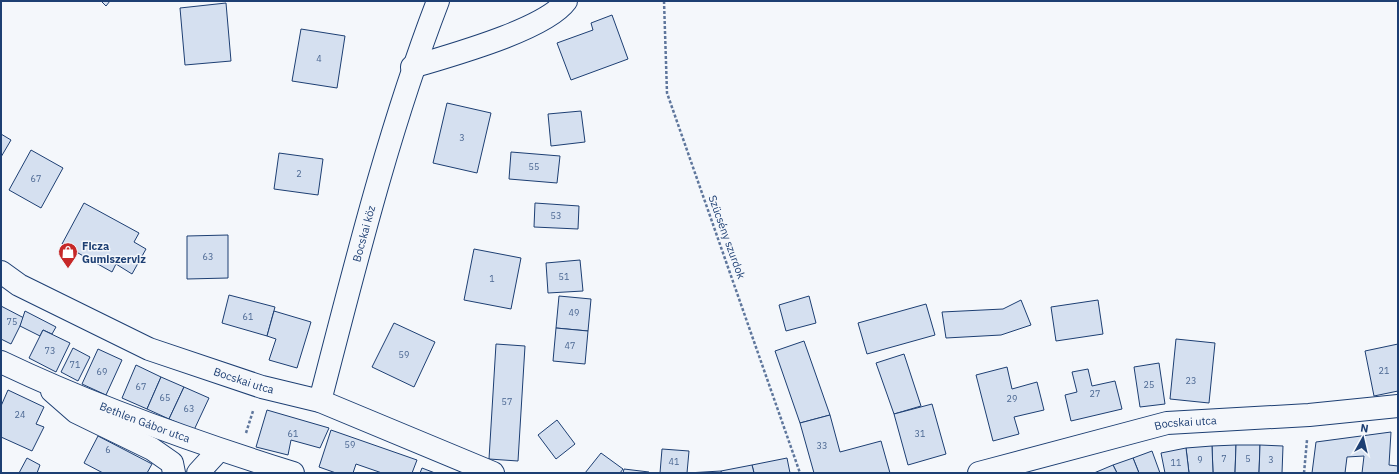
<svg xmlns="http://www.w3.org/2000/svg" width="1399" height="474" font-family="'IBM Plex Sans',sans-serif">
  <rect width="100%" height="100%" fill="#f4f7fb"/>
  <!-- building -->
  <g fill="#d5e0f0" stroke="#1d3f73">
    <polygon points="101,1 110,1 106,6"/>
    <polygon points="226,3 231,61 185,65 180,8"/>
    <polygon points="612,15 628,59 571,80 557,43 593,30 591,23"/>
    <polygon points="301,29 345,36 337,88 292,81"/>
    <polygon points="447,103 491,113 477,173 433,163"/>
    <polygon points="581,111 585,142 551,146 548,114"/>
    <polygon points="1,134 11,140 1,157"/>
    <polygon points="31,150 63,168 41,208 9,190"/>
    <polygon points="511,152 560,156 557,183 509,179"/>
    <polygon points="279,153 323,159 318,195 274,189"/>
    <polygon points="84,203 139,233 134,242 146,249 132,274 116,264 112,272 62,244"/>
    <polygon points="535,203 579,206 578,229 534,227"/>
    <polygon points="228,235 228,278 187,279 187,236"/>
    <polygon points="474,249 521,258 511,309 464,300"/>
    <polygon points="580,260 583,291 548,293 546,263"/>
    <polygon points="229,295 275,307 267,336 222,323"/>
    <polygon points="559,296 591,299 588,331 556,328"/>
    <polygon points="809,296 816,323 786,331 779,305"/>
    <polygon points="1021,300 1031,325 1001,335 946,338 942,312 1003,309"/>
    <polygon points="1098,300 1103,334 1056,341 1051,307"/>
    <polygon points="926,304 935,335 867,354 858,323"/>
    <polygon points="1,306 24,318 11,344 1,339"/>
    <polygon points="25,311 56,327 52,334 43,330 40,336 20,326"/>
    <polygon points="274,311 311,322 297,368 269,360 276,339 267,336"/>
    <polygon points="394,323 435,342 414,387 372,367"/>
    <polygon points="556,328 588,331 585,364 553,361"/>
    <polygon points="43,330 70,343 56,372 29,358"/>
    <polygon points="1176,339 1215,343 1209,403 1170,399"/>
    <polygon points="804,341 830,415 800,423 775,351"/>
    <polygon points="496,344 525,346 518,461 489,459"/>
    <polygon points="1398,344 1398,391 1374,396 1365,351"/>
    <polygon points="73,348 90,357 78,381 61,372"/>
    <polygon points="98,349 122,360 106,395 82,384"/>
    <polygon points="904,354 921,406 894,414 876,363"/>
    <polygon points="1159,363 1165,404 1140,407 1134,367"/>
    <polygon points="136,365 161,377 147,409 122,398"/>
    <polygon points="1007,367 1012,389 1037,382 1044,410 1014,417 1019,434 993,441 976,375"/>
    <polygon points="1088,369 1092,386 1115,381 1122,409 1071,421 1065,395 1077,392 1072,372"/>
    <polygon points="161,377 184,387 169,419 147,409"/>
    <polygon points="184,387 209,398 194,430 169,419"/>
    <polygon points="8,390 44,407 36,424 44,427 32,451 1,437 1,406"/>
    <polygon points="932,404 946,454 908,465 894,414"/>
    <polygon points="267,410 329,428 320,448 291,440 288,455 256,447"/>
    <polygon points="830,415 840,452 881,441 890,473 814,473 800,423"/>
    <polygon points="557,420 575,444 556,459 538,435"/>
    <polygon points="331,430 417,460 412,473 382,473 356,464 353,473 336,473 319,467"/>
    <polygon points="1391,432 1389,465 1398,466 1398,473 1362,473 1364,456 1347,457 1345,473 1312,473 1316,442"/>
    <polygon points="98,436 152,464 147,473 103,473 84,463"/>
    <polygon points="1236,445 1235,473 1213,473 1212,446"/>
    <polygon points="1236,445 1260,445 1259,473 1235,473"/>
    <polygon points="1260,445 1283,446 1282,473 1259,473"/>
    <polygon points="1212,446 1213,473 1189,473 1186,448"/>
    <polygon points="1186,448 1189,473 1165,473 1161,453"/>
    <polygon points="662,449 689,451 687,473 660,473"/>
    <polygon points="1152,451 1160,473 1139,473 1133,458"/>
    <polygon points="601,453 623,469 620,473 585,473"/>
    <polygon points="27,458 40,465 37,473 19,473"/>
    <polygon points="787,458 790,473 754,473 752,465"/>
    <polygon points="1133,458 1139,473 1117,473 1113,465"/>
    <polygon points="752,465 754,473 721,473 721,471"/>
    <polygon points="1113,465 1117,473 1094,473"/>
    <polygon points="422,468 435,473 420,473"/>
    <polygon points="624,469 649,472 649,473 623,473"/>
    <polygon points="721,471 721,473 687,473"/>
  </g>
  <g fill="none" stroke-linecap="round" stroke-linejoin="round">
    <defs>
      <g id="minor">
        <path d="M412,67C448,56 545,30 566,1"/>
        <path id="s1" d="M1,272L19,285L149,349L262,387L320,401L493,473"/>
        <path id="s2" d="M1,362C95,407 194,442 293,473"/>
        <polyline points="52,391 76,412 152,449 172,463 174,473"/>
        <path id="s3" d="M320,401C355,266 388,131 438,1"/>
        <polyline points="198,473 219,450"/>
        <path id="s4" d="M979,473L1167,423L1309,415L1398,406"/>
      </g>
    </defs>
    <!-- minor casing -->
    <use href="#minor" stroke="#1d3f73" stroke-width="24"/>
    <!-- path -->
    <g stroke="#5e769c" stroke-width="2.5" stroke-dasharray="3 2" stroke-linecap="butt">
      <polyline points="664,1 667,93 800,473"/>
      <polyline points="246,433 253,411"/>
      <polyline points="1304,473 1307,440"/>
    </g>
    <!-- minor -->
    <use href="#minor" stroke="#f4f7fb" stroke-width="22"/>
  </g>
  <!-- icons -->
  <defs>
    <symbol id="shop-pin" viewBox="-11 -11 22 30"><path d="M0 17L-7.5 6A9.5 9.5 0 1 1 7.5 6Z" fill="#c62828" stroke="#f4f7fb"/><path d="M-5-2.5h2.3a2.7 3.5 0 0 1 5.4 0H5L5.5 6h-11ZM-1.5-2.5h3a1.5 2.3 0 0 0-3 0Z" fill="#fff"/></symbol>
  </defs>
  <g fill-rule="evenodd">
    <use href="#shop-pin" x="57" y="241" width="22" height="30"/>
  </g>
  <g text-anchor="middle" stroke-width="3" stroke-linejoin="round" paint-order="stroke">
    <!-- number labels -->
    <g font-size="9" fill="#4b6792">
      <text x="319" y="62">4</text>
      <text x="462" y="141">3</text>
      <text x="534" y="170">55</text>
      <text x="299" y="177">2</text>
      <text x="36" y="182">67</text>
      <text x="556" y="219">53</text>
      <text x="208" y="260">63</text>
      <text x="564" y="280">51</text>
      <text x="492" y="282">1</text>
      <text x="574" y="316">49</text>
      <text x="248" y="320">61</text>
      <text x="12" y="325">75</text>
      <text x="570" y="349">47</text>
      <text x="50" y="354">73</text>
      <text x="404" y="358">59</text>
      <text x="75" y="368">71</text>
      <text x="1384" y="374">21</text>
      <text x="102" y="375">69</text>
      <text x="1191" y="384">23</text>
      <text x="1149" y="388">25</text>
      <text x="141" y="390">67</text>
      <text x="1095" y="397">27</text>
      <text x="165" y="401">65</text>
      <text x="1012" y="402">29</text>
      <text x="507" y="405">57</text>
      <text x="189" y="412">63</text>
      <text x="20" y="418">24</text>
      <text x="293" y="437">61</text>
      <text x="920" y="437">31</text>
      <text x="350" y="448">59</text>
      <text x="822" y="449">33</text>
      <text x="108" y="453">6</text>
      <text x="1224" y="462">7</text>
      <text x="1248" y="462">5</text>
      <text x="1200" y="463">9</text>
      <text x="1271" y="463">3</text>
      <text x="674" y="465">41</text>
      <text x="1176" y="466">11</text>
    </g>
    <!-- street labels -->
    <g font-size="11" fill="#1d3f73" stroke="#f4f7fb">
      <text dy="4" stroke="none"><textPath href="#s3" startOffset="173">Bocskai köz</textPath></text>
      <text transform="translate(727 237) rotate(70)" y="4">Szücsény szurdok</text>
      <text dy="4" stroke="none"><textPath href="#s1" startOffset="267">Bocskai utca</textPath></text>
      <text dy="4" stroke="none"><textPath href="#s2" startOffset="156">Bethlen Gábor utca</textPath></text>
      <text dy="4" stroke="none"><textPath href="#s4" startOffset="213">Bocskai utca</textPath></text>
    </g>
    <!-- poi labels -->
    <g font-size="11" font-weight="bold" fill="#1d3f73" stroke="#f4f7fb" text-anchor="start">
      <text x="82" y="250">Ficza<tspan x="82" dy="13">Gumiszerviz</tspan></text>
    </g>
  </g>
  <!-- border -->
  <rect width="1399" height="474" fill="none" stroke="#1d3f73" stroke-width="4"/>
  <!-- north arrow -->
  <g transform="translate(1363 438) rotate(8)" stroke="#f4f7fb" stroke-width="3" paint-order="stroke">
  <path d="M0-3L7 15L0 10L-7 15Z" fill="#1d3f73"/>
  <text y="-6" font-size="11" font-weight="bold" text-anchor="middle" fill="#1d3f73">N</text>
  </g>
</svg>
